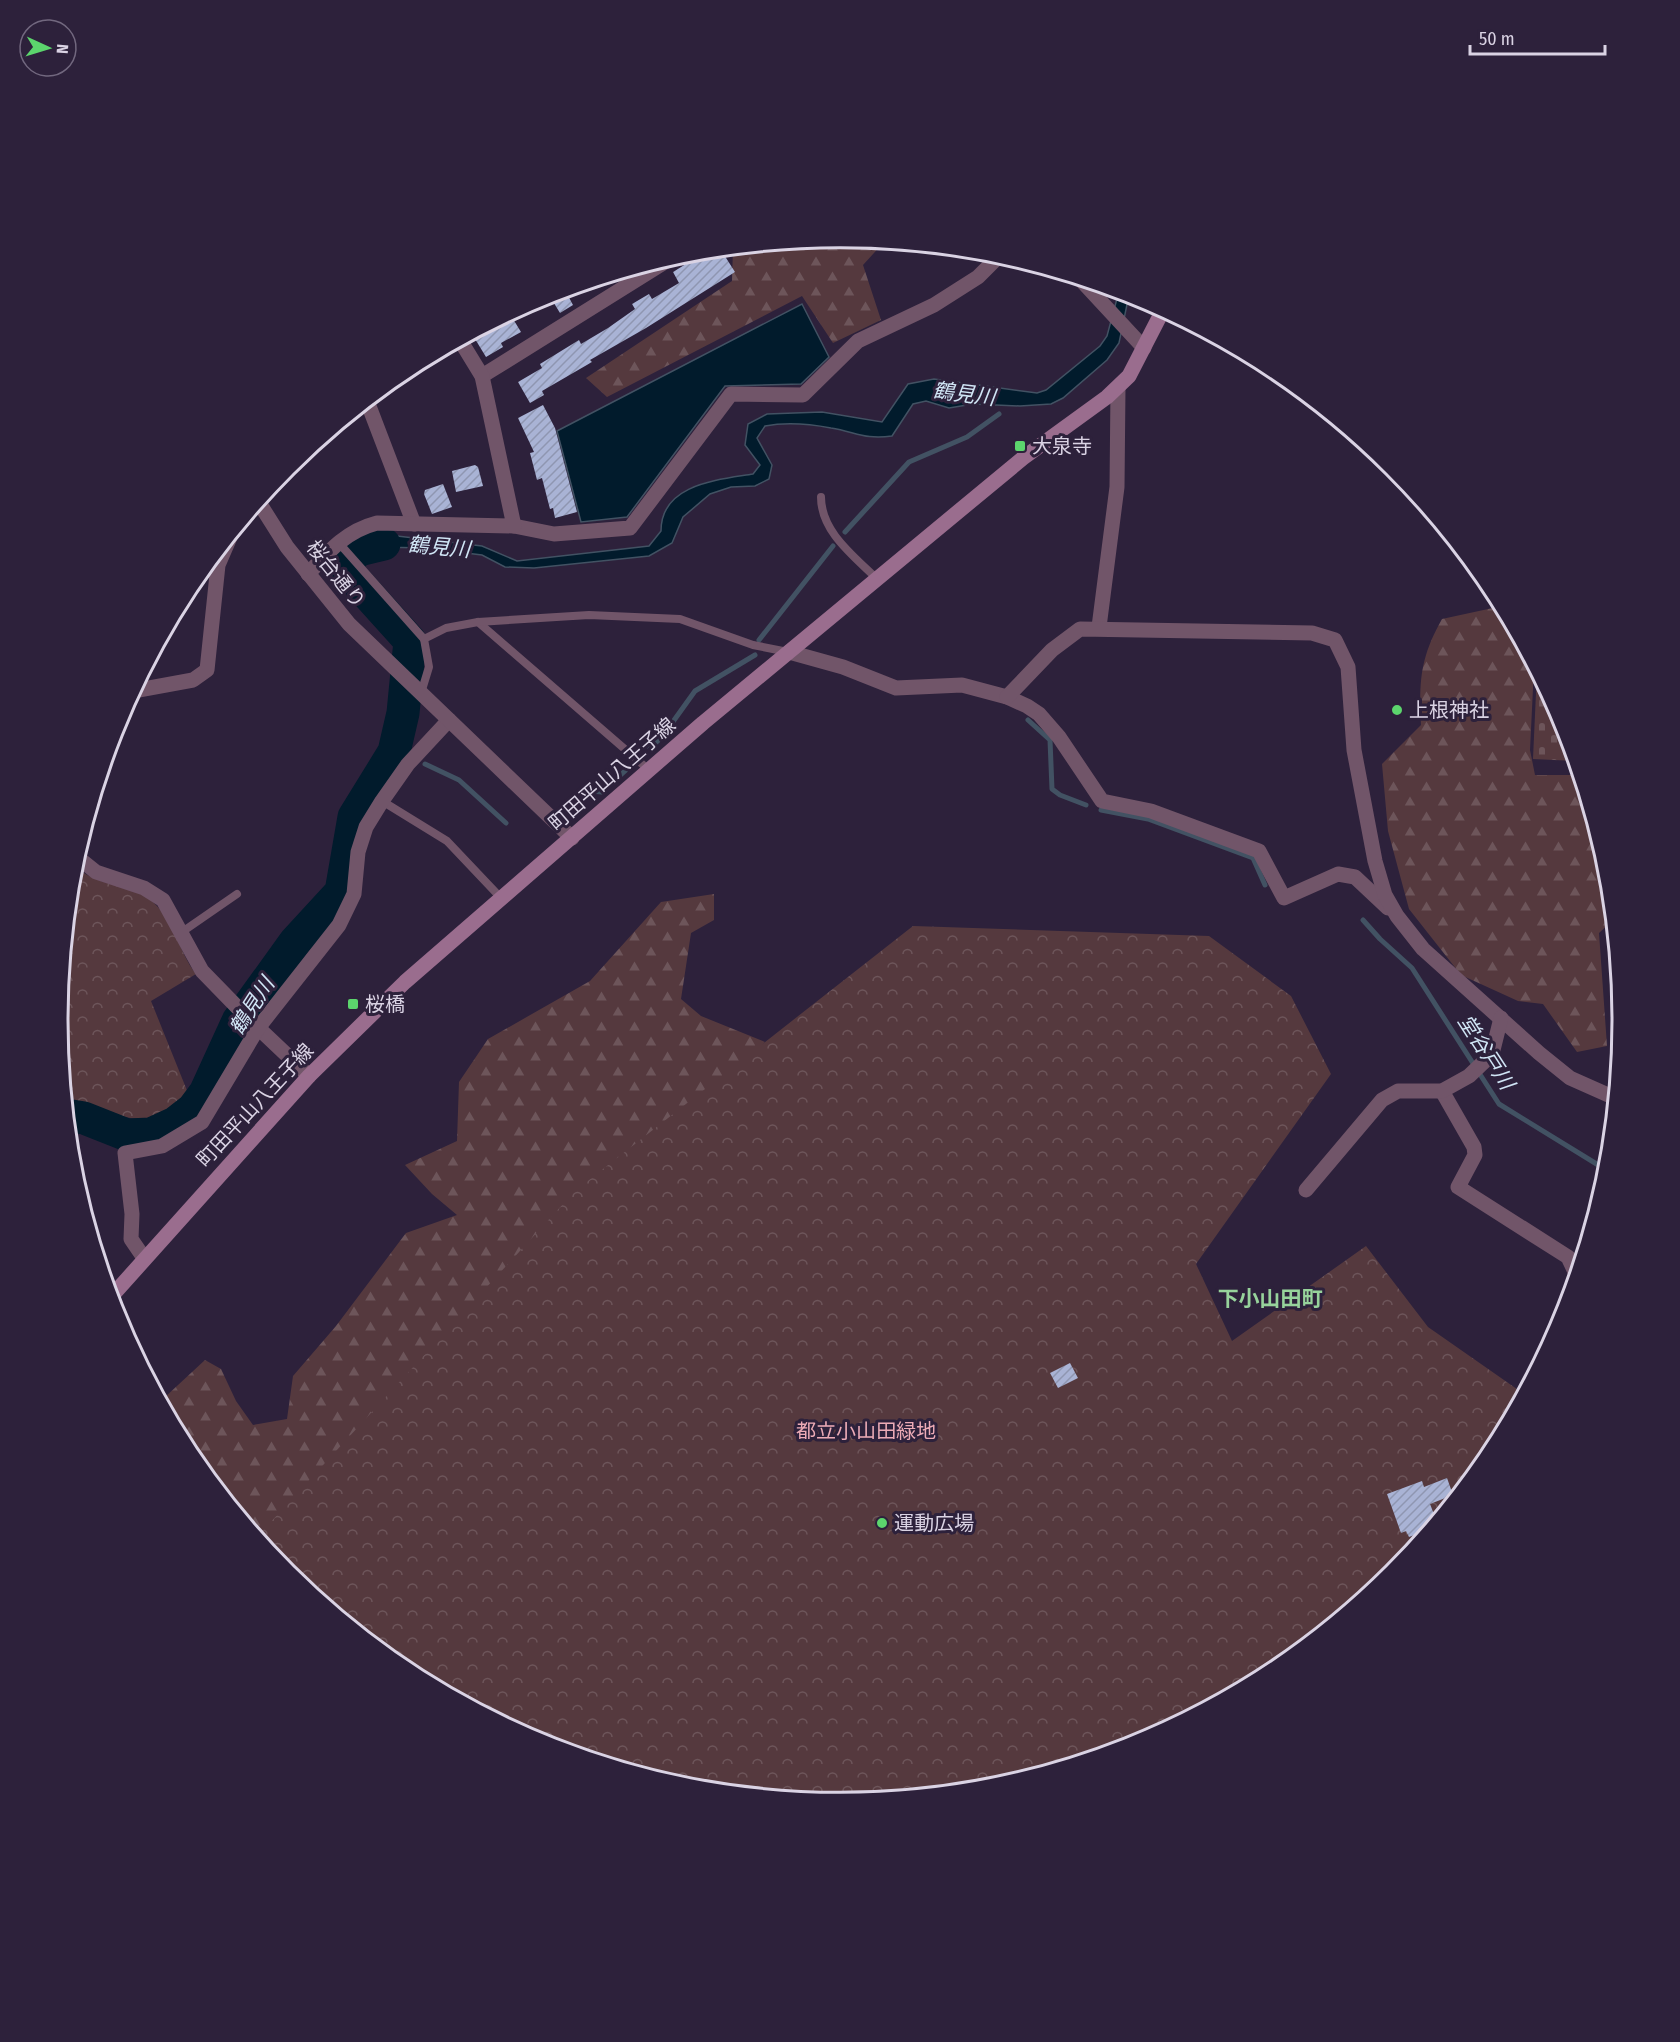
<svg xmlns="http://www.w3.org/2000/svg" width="1680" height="2042" font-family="'Fira Sans Condensed','Noto Sans JP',sans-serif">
  <defs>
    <pattern id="forest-firs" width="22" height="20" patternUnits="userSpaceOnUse" patternTransform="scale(1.5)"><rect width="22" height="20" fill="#55393e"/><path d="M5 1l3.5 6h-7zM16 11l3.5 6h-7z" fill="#6d555a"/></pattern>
    <pattern id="cemetery-stones" width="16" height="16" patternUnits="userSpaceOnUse" patternTransform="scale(1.5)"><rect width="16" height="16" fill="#55393e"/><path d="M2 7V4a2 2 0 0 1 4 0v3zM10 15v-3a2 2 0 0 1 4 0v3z" fill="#6d555a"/></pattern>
    <pattern id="park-crowns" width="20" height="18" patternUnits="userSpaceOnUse" patternTransform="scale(1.5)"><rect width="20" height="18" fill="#55393e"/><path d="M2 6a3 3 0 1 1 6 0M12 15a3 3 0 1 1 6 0" fill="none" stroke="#6d555a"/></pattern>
    <pattern id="building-hatch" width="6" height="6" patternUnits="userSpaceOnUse" patternTransform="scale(1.5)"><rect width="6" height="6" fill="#a9b3d5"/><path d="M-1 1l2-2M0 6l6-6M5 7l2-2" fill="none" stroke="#8f96b1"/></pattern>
  </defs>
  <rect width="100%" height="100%" fill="#2d213b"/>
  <!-- forest -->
  <g fill="url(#forest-firs)">
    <polygon points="840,238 884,242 863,265 881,320 833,343 802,296 607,397 586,378 732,281 733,248"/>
    <path d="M1502,606L1534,667L1530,750L1535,775H1580L1608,869L1613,920L1599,933L1607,1046L1577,1052L1543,1004L1518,1001L1461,975L1409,909L1388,831L1382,764L1421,725C1419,681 1420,658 1442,619Z"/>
    <path d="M714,894V920L691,933L681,999L701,1016L765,1042L286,1574C257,1538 164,1441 164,1398L205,1360L221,1369L236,1401L253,1425L287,1419L293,1376L336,1326L406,1233L457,1215L432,1194L405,1165L457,1141L459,1082L488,1039L590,981L661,902Z"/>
  </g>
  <!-- cemetery -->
  <polygon fill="url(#cemetery-stones)" points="1537,671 1564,722 1575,761 1533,759"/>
  <!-- park -->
  <g fill="url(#park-crowns)">
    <path d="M73,864C96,888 128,882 149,899C174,917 178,951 196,974L151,1001L188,1093C152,1141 111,1109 65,1101L57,1021Z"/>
    <polygon points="913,926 1209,936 1291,996 1331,1074 1196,1264 1232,1341 1366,1246 1428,1327 1524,1394 1491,1456 1393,1575 1275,1672 1139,1745 992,1789 840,1804 687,1789 540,1744 405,1672 286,1574 256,1538 575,1191"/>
  </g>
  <!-- water -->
  <g fill="#011b2c" stroke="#425263" stroke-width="1.5">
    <path d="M1119,291L1129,295L1119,343L1107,360L1063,398L1051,404L1020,406L973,404L949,408L926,401L913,404L892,436C865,440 856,432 831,428C810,424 786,422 765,426L757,438L772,465L769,479L755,486L731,487L710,494L683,517L672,543L649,556L534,568L505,567L482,555L425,548L379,547L364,554L350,567L341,559L356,543L368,538L397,536L482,546L517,561L649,546L661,531C661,484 717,480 753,474L760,465L745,445L748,424L767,414L822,412L882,422L908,384L934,379L1037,393L1046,390L1100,346L1107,336Z"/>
    <polygon points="802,304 829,357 801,384 725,386 627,517 581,522 557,431"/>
  </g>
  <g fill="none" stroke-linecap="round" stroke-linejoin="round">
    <!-- stream -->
    <g stroke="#425263" stroke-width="5">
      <polyline points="845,532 909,462 967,437 999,414"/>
      <polyline points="759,640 833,546"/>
      <polyline points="1028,720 1050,740 1052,789 1060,795 1086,805"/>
      <polyline points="650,748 662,737 695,691 755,655"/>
      <polyline points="394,752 401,754"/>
      <polyline points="425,764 459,780 506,823"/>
      <polyline points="590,791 602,792 626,770"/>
      <polyline points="1101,810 1148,819 1253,858 1265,885"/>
      <polyline points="1363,920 1380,939 1412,968 1499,1104 1608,1171"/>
    </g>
    <!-- river -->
    <polyline stroke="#011b2c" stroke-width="33" points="66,1115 84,1118 127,1135 151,1134 175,1123 193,1109 205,1093 238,1021 295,942 341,892 354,817 394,752 403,713 410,641 346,570 346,562 359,550 384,544"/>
  </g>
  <!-- building -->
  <g fill="url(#building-hatch)">
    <polygon points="721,250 735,272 646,328 590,360 592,362 542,391 544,395 530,403 518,382 542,368 540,364 579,340 581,344 608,328 635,309 632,304 649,294 652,299 679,283 673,272 707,251"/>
    <polygon points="565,290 573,305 560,313 549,295"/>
    <polygon points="510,314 521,332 501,343 503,347 486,357 472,334"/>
    <polygon points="543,405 555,428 577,512 555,518 553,508 550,509 542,478 537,480 530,453 534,452 518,418"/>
    <polygon points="475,465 478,467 483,486 456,492 452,471"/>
    <polygon points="443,484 452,507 432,514 424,494 425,490"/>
    <polygon points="1070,1363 1078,1378 1058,1388 1050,1373"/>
    <polygon points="1447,1478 1453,1495 1430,1504 1437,1522 1431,1529 1409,1537 1406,1531 1401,1533 1387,1494 1422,1481 1424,1487"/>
  </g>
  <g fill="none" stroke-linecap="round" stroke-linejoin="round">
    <!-- service -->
    <g stroke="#715569" stroke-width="8">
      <polyline points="1261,362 1311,405"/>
      <path d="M821,497C821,532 854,556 877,579"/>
      <polyline points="338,542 424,639"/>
      <polyline points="478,622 649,770"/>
      <polyline points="421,693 429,667 424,639 446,628 478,622 589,615 680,619 753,645 788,652"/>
      <polyline points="382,801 447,841 501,898"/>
      <polyline points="182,932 237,894"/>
    </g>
    <!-- minor -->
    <g stroke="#715569" stroke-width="15">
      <polyline points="1080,279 1144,348"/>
      <polyline points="482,376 673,257"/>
      <polyline points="367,401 414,524"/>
      <polyline points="514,526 554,534 630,528 731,394 803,395 858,341 934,305 978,277 1000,255"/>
      <path d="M308,574C329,551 346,531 377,523L514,526L482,376L460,340"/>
      <polyline points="1099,627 1117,487 1118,388"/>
      <polyline points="789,652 843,667 896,688 962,685 1007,697 1027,706 1039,714 1059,737 1102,801 1151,811 1259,851 1284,898 1338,874 1355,877 1388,908"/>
      <polyline points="133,691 193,680 207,670 218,565 231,535"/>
      <polyline points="1007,697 1052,650 1080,629 1312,633 1335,640 1348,667 1354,750 1375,861 1385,895 1397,916 1423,949 1539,1053 1570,1078 1615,1098"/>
      <polyline points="76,856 96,872 144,888 163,900 202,971 239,1009"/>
      <polyline points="253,1023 309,1076"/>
      <polyline points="1442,1091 1474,1147 1475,1155 1458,1187 1568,1257 1577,1276"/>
      <polyline points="1306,1190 1382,1100 1398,1091 1442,1091 1469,1076 1492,1054 1501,1018"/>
      <polyline points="144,1258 131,1239 132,1214 125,1153 162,1146 202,1122 258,1028 339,925 354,894 358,852 366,827 382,801 408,764 449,720"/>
    </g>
    <!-- tertiary -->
    <polyline stroke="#715569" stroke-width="15" points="258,501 287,547 349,624 572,838"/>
    <!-- secondary -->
    <polyline stroke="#9a6d8e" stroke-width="15" points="110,1298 309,1076 405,982 703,723 1023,458 1107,397 1129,376 1163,310"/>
  </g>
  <!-- markers -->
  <g fill="#5cd56d" stroke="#2d213b" stroke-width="2">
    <rect x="1014" y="440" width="12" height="12" rx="3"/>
    <circle cx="1397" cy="710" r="6"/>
    <rect x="347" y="998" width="12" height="12" rx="3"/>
    <circle cx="882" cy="1523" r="6"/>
  </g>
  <g text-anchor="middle" stroke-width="6" stroke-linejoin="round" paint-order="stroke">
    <!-- poi labels -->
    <g font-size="20" fill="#dad3e4" stroke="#2d213b" text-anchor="start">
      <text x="1032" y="453">大泉寺</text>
      <text x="1409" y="717">上根神社</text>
      <text x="365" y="1011">桜橋</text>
      <text x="894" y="1530">運動広場</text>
    </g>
    <!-- street labels -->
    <g font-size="20" fill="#dad3e4" stroke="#2d213b">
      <text transform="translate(336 574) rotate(51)" y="7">桜台通り</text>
      <text transform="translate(612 774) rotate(-41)" y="7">町田平山八王子線</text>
      <text transform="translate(255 1105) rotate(-47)" y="7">町田平山八王子線</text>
    </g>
    <!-- park labels -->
    <g font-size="20" fill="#ecabb6" stroke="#2d213b">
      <text x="866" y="1438">都立小山田緑地</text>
    </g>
    <!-- water labels -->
    <g font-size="21" font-style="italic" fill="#d1e6f6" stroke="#2d213b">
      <text transform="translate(964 394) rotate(7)" y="7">鶴見川</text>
      <text transform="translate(439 547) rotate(5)" y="7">鶴見川</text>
      <text transform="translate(252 1006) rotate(-57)" y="7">鶴見川</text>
      <text transform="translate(1486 1052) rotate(57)" y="7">堂谷戸川</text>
    </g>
    <!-- neighbourhood labels -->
    <g font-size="21" font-weight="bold" fill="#97d39b" stroke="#2d213b">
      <text x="1270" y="1306">下小山田町</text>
    </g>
  </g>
  <!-- crop -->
  <path d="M0 0H1680V2042H0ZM68 1020a772 772 0 1 1 1544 0a772 772 0 1 1-1544 0Z" fill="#2d213b" fill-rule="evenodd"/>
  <path fill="none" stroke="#dad3e4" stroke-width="3" d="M68 1020a772 772 0 1 1 1544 0a772 772 0 1 1-1544 0Z"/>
  <!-- north arrow -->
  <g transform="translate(48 48) rotate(94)"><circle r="28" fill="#2d213b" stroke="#72687f" stroke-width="1.5"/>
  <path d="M0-4.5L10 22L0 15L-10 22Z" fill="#5cd56d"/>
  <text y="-9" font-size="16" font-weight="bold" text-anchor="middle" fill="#dad3e4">N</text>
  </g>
  <!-- scale -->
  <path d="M1470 45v9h135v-9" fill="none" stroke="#dad3e4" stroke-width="3"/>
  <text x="1479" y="45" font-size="18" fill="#dad3e4" stroke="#2d213b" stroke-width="4.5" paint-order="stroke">50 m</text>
</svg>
